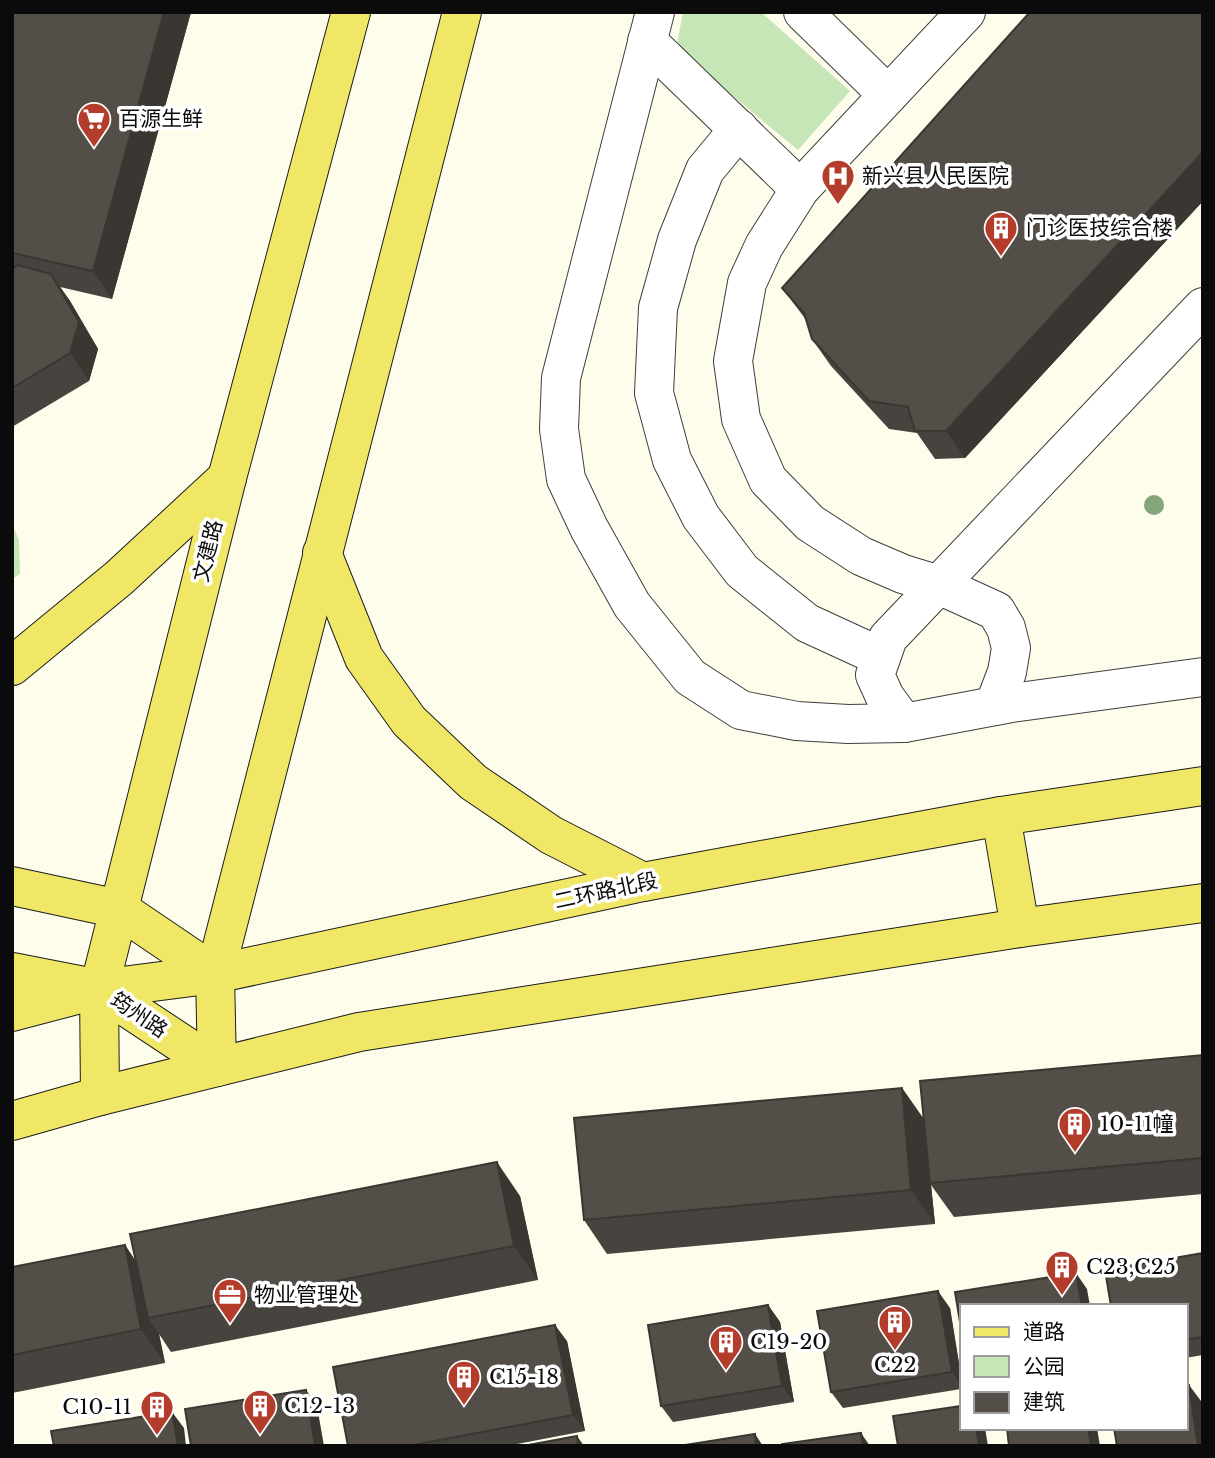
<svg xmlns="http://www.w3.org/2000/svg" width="1215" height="1458" font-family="'Libre Baskerville','Noto Sans SC',serif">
  <rect width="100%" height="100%" fill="#fefdeb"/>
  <!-- green -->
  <g fill="#c7e6b7">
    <polygon points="683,12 761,12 850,91 798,150 676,49"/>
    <polygon points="12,524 19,540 20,574 12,579"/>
  </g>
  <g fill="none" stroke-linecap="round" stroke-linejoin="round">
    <defs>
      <g id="minor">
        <polyline points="655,12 561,378 559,429 566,479 589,528 632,605 690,677 741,710 797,721 848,724 904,723 1011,703 1203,677"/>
        <polyline points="803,12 888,95"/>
        <polyline points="966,12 800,189 764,246 747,283 733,361 741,419 768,480 810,523 861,556 903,574 939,585 996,611 1006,628 1011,648 1007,672 994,706"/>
        <polyline points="647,41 800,189"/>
        <polyline points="739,129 705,170 677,240 658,308 654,393 672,460 701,517 742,571 807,623 881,657"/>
        <polyline points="904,723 885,697 875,675 888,638 1203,307"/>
      </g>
      <g id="major">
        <polyline points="322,553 364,658 409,721 473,782 551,835 643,882"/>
        <polyline points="12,666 119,578 227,478"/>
        <polyline points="1001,816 1020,928"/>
        <polyline points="12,886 119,909 215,974"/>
        <polyline points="12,972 99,989 217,1067"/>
        <polyline points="12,1012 99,989 215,974 643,882 1001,816 1203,786"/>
        <polyline points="217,1067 215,974 462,12"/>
        <polyline points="100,1096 99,989 227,478 351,12"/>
        <polyline points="12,1121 100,1096 359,1032 1020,928 1203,903"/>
      </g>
    </defs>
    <!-- minor casing -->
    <use href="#minor" stroke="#3e3e3e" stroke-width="40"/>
    <!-- major casing -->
    <use href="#major" stroke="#1c1c1c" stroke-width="40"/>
    <!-- minor -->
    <use href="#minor" stroke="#fff" stroke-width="38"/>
    <!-- major -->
    <use href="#major" stroke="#f1e767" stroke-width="38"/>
  </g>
  <!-- trees -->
  <circle fill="#85a67b" cx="1154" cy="505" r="10"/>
  <!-- wall -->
  <g fill="#47433e">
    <polygon points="12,12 191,12 112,299 60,287 70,301 98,349 89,381 12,427"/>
    <polygon points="1203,12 1203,201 965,458 935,459 917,433 889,429 831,366 812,339 807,321 782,288"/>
    <polygon points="1203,1055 1203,1194 954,1217 931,1185 935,1224 607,1254 584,1220 902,1088 924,1120"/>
    <polygon points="520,1196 538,1280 171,1352 159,1334 165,1363 12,1393 12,1267 125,1245 136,1262"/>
    <polygon points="1203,1253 1203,1355 1185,1358 1185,1306"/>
    <polygon points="768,1305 780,1322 794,1402 673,1422 661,1406"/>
    <polygon points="950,1308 961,1376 961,1389 843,1408 831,1392"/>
    <polygon points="567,1341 585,1431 507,1446 348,1446"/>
  </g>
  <!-- shaded-wall -->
  <g fill="#3a3732">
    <polygon points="164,12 191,12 112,299 93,271"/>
    <polygon points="1203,152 1203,201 965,458 946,431"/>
    <polygon points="51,274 70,301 98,349 89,381 70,353"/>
    <polygon points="902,1088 926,1122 930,1183 931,1185 935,1224 911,1190"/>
    <polygon points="497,1162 520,1196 538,1280 514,1246"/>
    <polygon points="125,1245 148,1279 148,1318 159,1334 165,1363 141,1329"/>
    <polygon points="1076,1273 1087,1289 1090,1306 1082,1306"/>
    <polygon points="938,1291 950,1308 961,1376 961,1385 952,1372"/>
    <polygon points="768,1305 780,1322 794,1402 782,1386"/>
    <polygon points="555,1325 567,1341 585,1431 573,1415"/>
    <polygon points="1189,1385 1201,1401 1203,1416 1203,1446 1198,1446"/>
    <polygon points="306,1390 317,1406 324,1446 315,1446"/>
    <polygon points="172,1412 184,1428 186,1446 178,1446"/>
    <polygon points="976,1428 985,1428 988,1446 979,1446"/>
    <polygon points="1088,1428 1097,1428 1100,1446 1091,1446"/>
    <polygon points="861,1433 870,1446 863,1446"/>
    <polygon points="755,1434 763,1446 756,1446"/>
    <polygon points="577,1436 584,1446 578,1446"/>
  </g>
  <!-- building -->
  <g fill="#534e48" stroke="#3a3732" stroke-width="2">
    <polygon points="12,12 164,12 93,271 12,253"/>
    <polygon points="1030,12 1203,12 1203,152 946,431 915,431 908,407 869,401 812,339 804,313 782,288"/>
    <polygon points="18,265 51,274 79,322 70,353 12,388 12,269"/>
    <polygon points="1203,1055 1203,1158 930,1183 920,1081"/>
    <polygon points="902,1088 911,1190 584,1220 574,1118"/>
    <polygon points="497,1162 514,1246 148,1318 130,1234"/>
    <polygon points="125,1245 141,1329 12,1355 12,1267"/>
    <polygon points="1203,1253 1203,1337 1185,1340 1185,1306 1111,1306 1105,1270"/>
    <polygon points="1076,1273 1082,1306 961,1306 961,1328 955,1292"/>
    <polygon points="938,1291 952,1372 831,1392 817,1311"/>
    <polygon points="768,1305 782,1386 661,1406 648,1325"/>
    <polygon points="555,1325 573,1415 408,1446 348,1446 333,1367"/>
    <polygon points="1189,1385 1198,1446 1117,1446 1114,1428 1185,1428 1185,1386"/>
    <polygon points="306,1390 315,1446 191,1446 185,1409"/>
    <polygon points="961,1406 961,1428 976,1428 979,1446 898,1446 893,1416"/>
    <polygon points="172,1412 178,1446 54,1446 51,1431"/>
    <polygon points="1007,1428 1088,1428 1091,1446 1009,1446"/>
    <polygon points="861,1433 863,1446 782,1446 782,1444"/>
    <polygon points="755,1434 756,1446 679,1446"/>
    <polygon points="577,1436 578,1446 523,1446"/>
  </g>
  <!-- icons -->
  <defs>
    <symbol id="supermarket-pin" viewBox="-11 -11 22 30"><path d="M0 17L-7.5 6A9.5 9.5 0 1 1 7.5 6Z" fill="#b33c2b" stroke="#fff"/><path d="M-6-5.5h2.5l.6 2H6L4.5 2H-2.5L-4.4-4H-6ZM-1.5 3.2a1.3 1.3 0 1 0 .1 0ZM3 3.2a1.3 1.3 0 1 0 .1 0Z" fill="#fff"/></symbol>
    <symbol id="hospital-pin" viewBox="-11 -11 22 30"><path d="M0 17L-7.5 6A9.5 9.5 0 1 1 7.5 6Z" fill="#b33c2b" stroke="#fff"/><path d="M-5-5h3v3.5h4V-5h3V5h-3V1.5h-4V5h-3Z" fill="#fff"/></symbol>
    <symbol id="building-pin" viewBox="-11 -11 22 30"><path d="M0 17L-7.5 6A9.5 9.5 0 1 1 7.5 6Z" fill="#b33c2b" stroke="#fff"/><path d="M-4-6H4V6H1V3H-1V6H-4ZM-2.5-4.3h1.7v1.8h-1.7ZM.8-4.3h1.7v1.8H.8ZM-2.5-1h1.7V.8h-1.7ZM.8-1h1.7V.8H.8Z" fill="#fff"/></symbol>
    <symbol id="office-pin" viewBox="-11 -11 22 30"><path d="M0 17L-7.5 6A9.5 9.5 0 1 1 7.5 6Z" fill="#b33c2b" stroke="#fff"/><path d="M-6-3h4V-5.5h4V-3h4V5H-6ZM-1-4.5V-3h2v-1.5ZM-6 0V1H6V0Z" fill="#fff"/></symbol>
  </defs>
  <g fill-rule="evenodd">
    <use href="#supermarket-pin" x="75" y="100" width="38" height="52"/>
    <use href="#hospital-pin" x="819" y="157" width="38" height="52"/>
    <use href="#building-pin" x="982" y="209" width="38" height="52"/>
    <use href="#building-pin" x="1056" y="1105" width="38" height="52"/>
    <use href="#building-pin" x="1043" y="1248" width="38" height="52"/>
    <use href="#office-pin" x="211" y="1276" width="38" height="52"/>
    <use href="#building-pin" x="876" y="1303" width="38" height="52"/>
    <use href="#building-pin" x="707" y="1323" width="38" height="52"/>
    <use href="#building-pin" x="445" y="1358" width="38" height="52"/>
    <use href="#building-pin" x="241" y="1387" width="38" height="52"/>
    <use href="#building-pin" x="138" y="1388" width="38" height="52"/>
  </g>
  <g text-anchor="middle" stroke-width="7" stroke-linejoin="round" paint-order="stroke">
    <!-- poi labels -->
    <g font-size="21" fill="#0b0b0b" stroke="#fff" text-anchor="start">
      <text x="119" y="126">百源生鲜</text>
      <text x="862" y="183">新兴县人民医院</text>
      <text x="1026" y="235">门诊医技综合楼</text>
      <text x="1100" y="1131">10-11幢</text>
      <text x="1086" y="1274">C23,C25</text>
      <text x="254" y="1302">物业管理处</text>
      <text x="750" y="1349">C19-20</text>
      <text x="895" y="1372" text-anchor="middle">C22</text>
      <text x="489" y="1384">C15-18</text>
      <text x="284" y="1413">C12-13</text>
      <text x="132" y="1414" text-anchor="end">C10-11</text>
    </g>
    <!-- street labels -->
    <g font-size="21" fill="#0b0b0b" stroke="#fff">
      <text transform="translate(208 551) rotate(-76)" y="7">文建路</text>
      <text transform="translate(606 891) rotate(-12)" y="7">二环路北段</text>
      <text transform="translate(139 1015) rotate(34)" y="7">筠州路</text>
    </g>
  </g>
  <!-- border -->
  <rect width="1215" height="1458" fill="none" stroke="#0b0b0b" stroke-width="28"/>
  <!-- legend -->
  <rect x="960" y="1304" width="228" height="126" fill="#ffffff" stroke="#9d9d9d" stroke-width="2"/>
  <rect x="974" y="1327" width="35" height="10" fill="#f1e767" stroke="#9d9d9d" stroke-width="2"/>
  <text x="1023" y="1339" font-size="21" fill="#0b0b0b">道路</text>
  <rect x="974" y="1356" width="35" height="21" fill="#c7e6b7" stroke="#9d9d9d" stroke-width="2"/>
  <text x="1023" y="1374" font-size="21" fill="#0b0b0b">公园</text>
  <rect x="974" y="1392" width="35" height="21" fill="#534e48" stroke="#9d9d9d" stroke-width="2"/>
  <text x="1023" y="1409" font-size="21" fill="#0b0b0b">建筑</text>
</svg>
